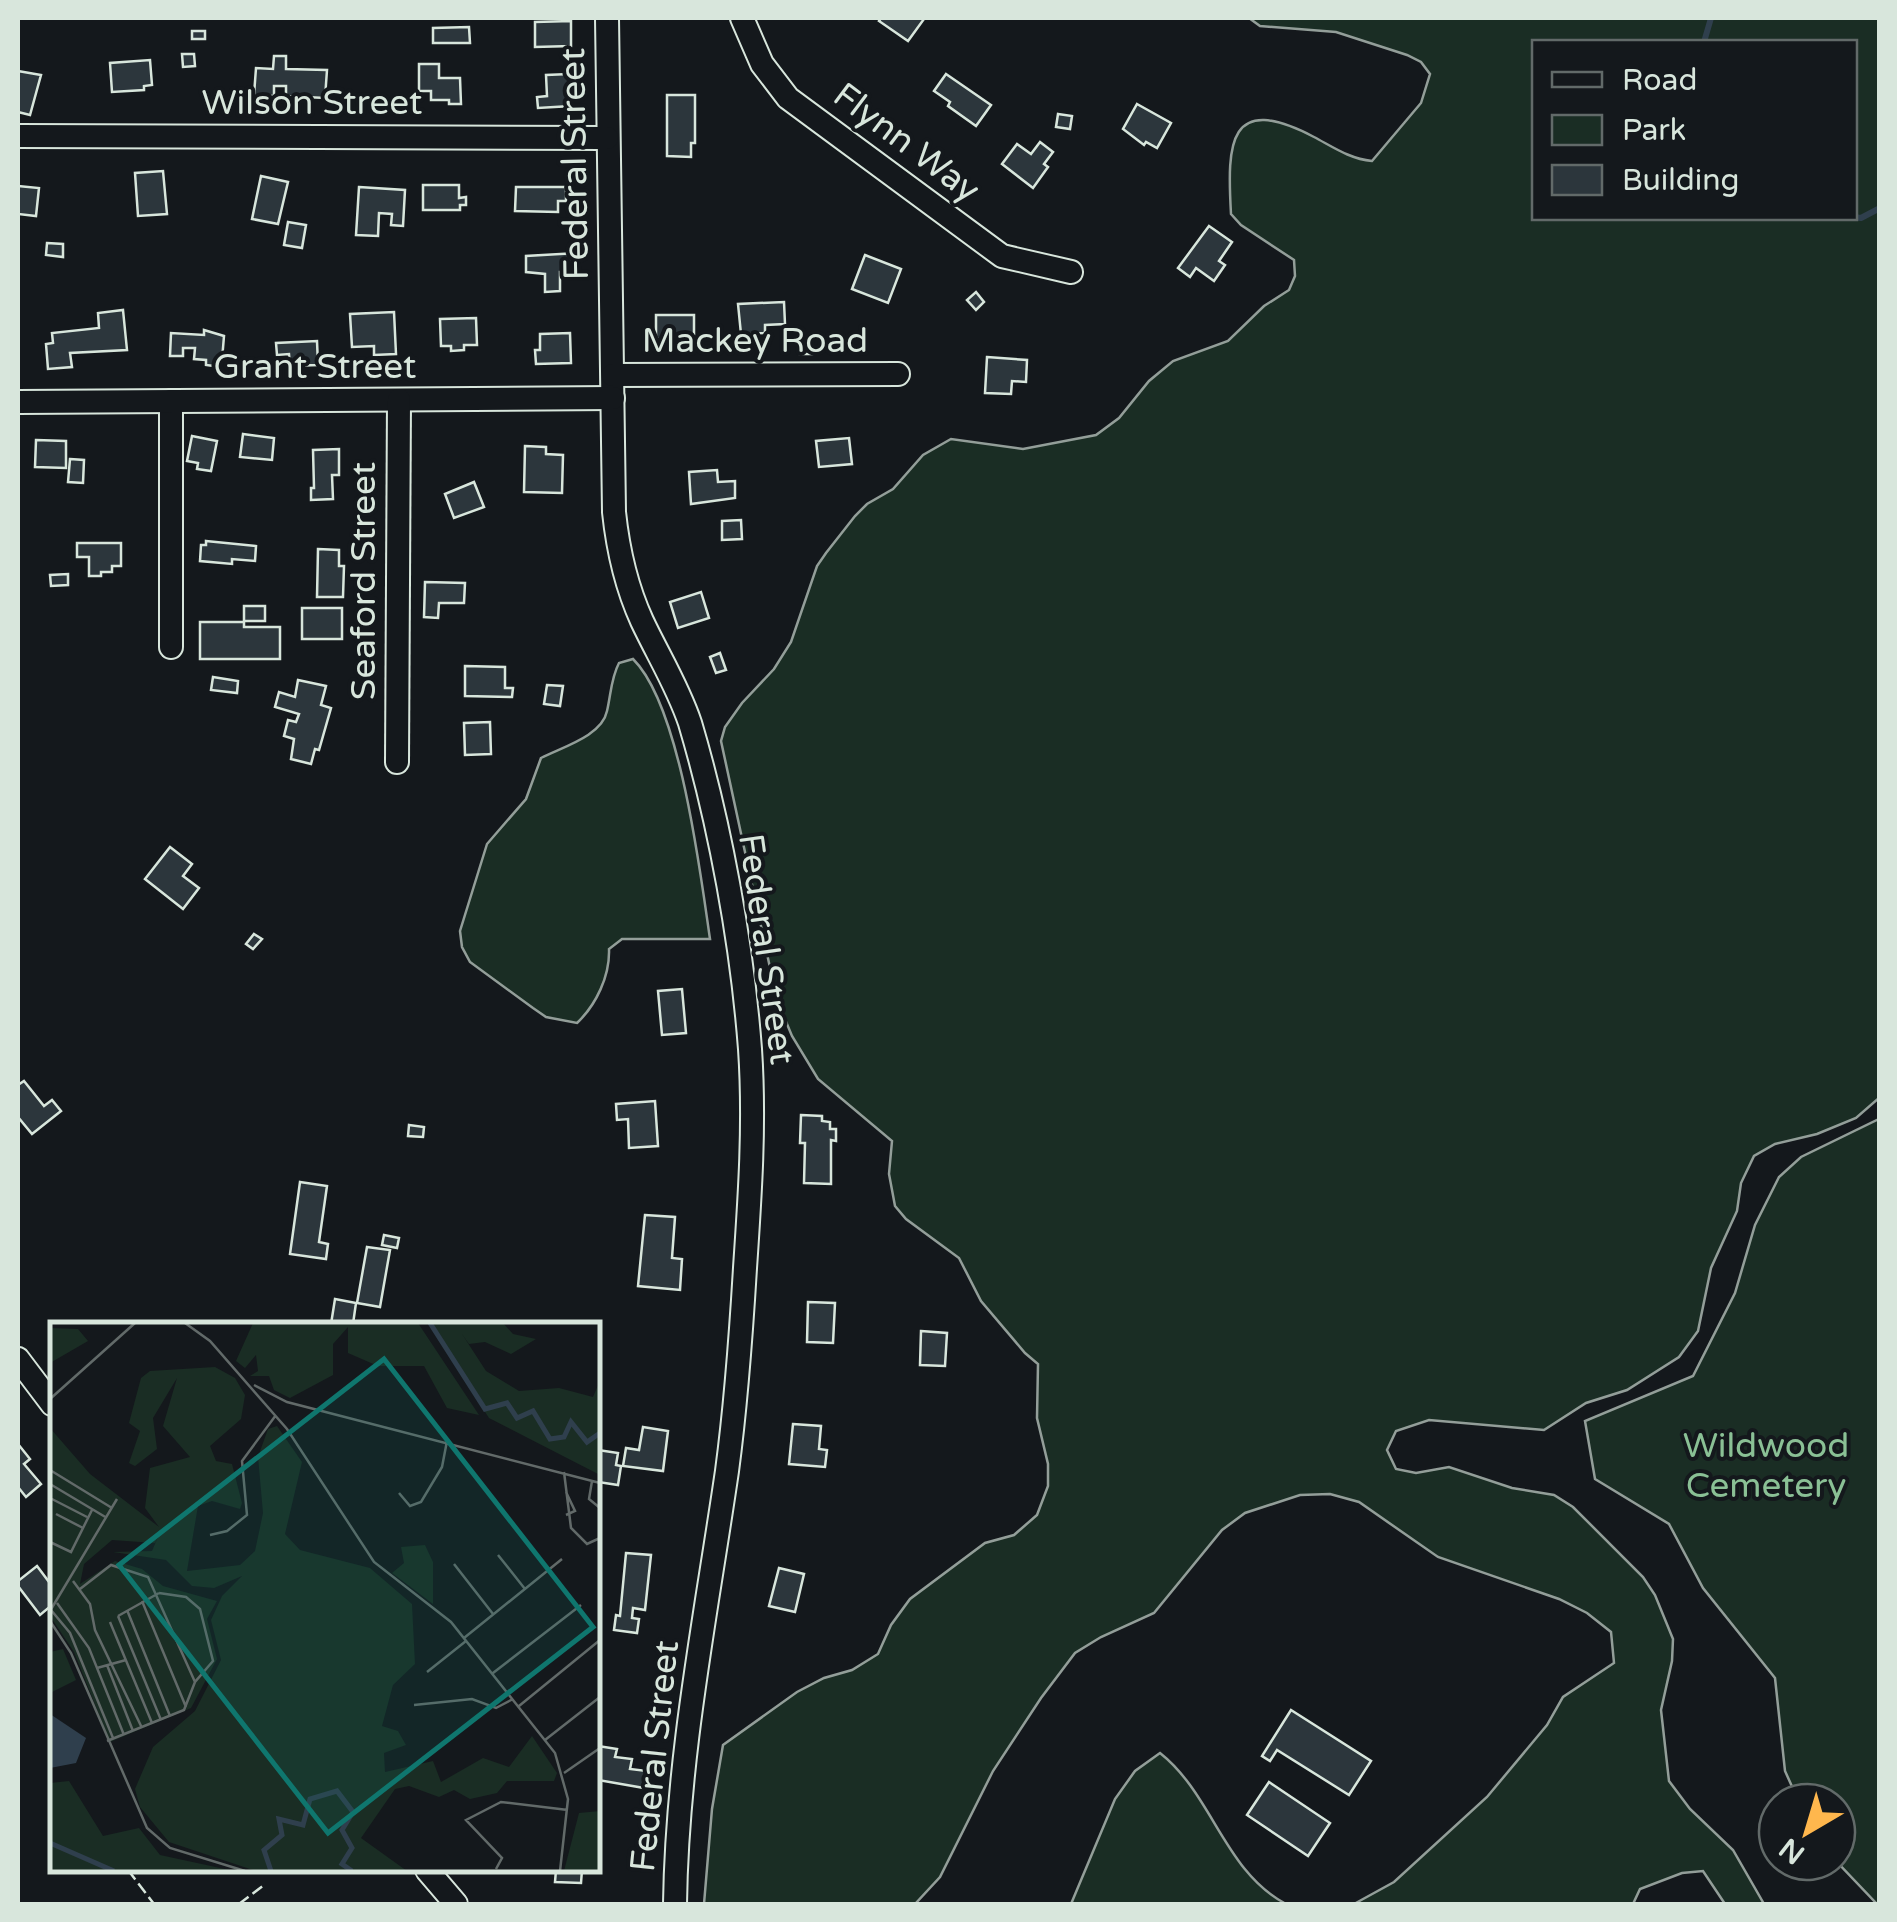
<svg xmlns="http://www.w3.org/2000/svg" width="1897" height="1922" font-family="'Varela Round',sans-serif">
  <rect width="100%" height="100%" fill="#14181c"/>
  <!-- green -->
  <g fill="#1a2d24" stroke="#939e99" stroke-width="2.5" fill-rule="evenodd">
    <path d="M1249,18H1879V1098L1856,1118L1817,1134L1775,1144L1754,1156L1741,1183L1737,1211L1711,1268L1698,1331L1679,1357L1627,1390L1586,1403L1544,1430L1429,1420L1396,1431L1387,1450L1396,1469L1416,1473L1449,1467L1512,1488L1554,1495L1573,1507L1643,1577L1655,1595L1673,1639L1672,1661L1661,1710L1669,1781L1690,1809L1733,1850L1764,1904H1725L1703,1871L1682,1873L1640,1889L1633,1904H1354L1394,1882L1487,1797L1547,1725L1563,1697L1614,1663L1611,1632L1587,1613L1559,1599L1438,1557L1359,1502L1330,1494L1300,1495L1245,1513L1222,1530L1154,1613L1101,1637L1075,1653L1041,1698L993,1771L940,1877L915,1904H704L712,1809L723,1745L797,1692L824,1678L852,1670L878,1654L891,1625L910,1599L985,1543L1014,1535L1037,1515L1048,1486V1464L1037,1418L1038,1364L1025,1353L981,1301L959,1258L906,1219L895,1206L889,1174L892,1141L818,1079L792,1036L777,1000L721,741L725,727L742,703L774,669L791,642L817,566L826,553L855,516L867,504L893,489L923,455L951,439L1023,449L1096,435L1119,418L1149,381L1173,361L1228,341L1264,306L1289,290L1295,276L1294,260L1241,225L1231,214C1227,143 1228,92 1314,137C1333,147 1350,159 1372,161L1421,103L1430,74L1421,62L1407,55L1336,32L1260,26ZM1854,42V218H1534V42Z"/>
    <path d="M633,659C680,705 700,871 710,939H622L609,949C610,976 596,1005 577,1023L546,1017L533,1008L470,962L462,947L460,931L487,844L526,799L541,758C562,747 602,736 607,711C611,694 611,678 619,663Z"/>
    <polygon points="1879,1119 1880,1904 1877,1904 1837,1862 1837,1802 1799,1802 1785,1771 1775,1678 1703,1588 1669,1524 1595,1479 1585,1421 1693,1376 1735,1293 1755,1225 1779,1177 1801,1157"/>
    <path d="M1160,1753C1213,1795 1224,1871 1286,1904H1071L1115,1799L1135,1771Z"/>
  </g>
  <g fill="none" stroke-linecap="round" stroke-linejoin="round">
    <!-- stream -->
    <g stroke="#2f3f4d" stroke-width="6">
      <polyline points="1704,42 1711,18"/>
      <polyline points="1854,217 1861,218 1880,208"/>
    </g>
  </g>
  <!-- building -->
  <g fill="#2c363c" stroke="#d8e6dc" stroke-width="2.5">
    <polygon points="881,18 921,18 924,19 908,41 879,21"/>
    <polygon points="571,21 571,46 535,47 535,22"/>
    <polygon points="469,27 470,43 433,43 433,28"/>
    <rect x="192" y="31" width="13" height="8"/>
    <polygon points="182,54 194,54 195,66 183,67"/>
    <polygon points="274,56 286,56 286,69 327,70 325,98 286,96 286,86 274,86 274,96 254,95 256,68 273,69"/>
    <polygon points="150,60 152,85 144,86 144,90 112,92 110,63"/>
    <polygon points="419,64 439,64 439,78 460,78 461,104 449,104 449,100 431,100 431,91 419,91"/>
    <polygon points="18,71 41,75 30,115 18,112"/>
    <polygon points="569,74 569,84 575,84 576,98 571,98 571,106 538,108 537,97 547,96 546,75"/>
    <polygon points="946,74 991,105 976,126 948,106 950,102 934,91"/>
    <polygon points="667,95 695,95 695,143 691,143 691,157 667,156"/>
    <polygon points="1137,104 1171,123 1157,148 1146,142 1144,145 1123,129"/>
    <polygon points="1058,114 1072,116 1070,129 1056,127"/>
    <polygon points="1040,142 1053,152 1044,164 1048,167 1033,188 1002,164 1017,144 1031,154"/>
    <polygon points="163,171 167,214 138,216 135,173"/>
    <polygon points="261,176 288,182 278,224 252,219"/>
    <polygon points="423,185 459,185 459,198 466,197 466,205 460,205 460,210 423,210"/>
    <polygon points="18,186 39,188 36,216 18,214"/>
    <polygon points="359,187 405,190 403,226 391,225 392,214 379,213 378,236 356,235"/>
    <polygon points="516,187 566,187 566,201 558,201 558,212 515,211"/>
    <polygon points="288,222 306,225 302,248 284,245"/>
    <polygon points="1209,226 1232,242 1219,261 1225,265 1214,281 1196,268 1190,277 1178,268"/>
    <polygon points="47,243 63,244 63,257 46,255"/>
    <polygon points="577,253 577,272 560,272 560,291 545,292 545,274 526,272 526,256"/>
    <polygon points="865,255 901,269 888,303 852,289"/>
    <polygon points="976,292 984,302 976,310 967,300"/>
    <polygon points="784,302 785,324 765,325 765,333 741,334 738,304"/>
    <polygon points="123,310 127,350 70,353 72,367 48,369 46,344 53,343 52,333 99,328 98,313"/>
    <polygon points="394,312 396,354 374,355 374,346 352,347 350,314"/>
    <rect x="656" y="315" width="38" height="24"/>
    <polygon points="476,318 477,345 464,345 464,350 451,351 451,346 441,346 440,319"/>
    <polygon points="204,330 224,336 222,360 215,360 214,366 206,365 206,360 194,359 195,348 183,348 183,356 170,356 171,333 204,335"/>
    <polygon points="570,333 571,363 536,364 535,350 540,350 540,334"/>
    <polygon points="317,341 318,365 290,366 289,354 277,355 276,343"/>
    <rect x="800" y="341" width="12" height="13"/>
    <polygon points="987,357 1027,360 1026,382 1012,381 1011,394 985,393"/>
    <polygon points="243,434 274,438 272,460 240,457"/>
    <polygon points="192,436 217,441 211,471 197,469 198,463 187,461"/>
    <polygon points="849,438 852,464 819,467 816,441"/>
    <polygon points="36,440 66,441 66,468 35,467"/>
    <polygon points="525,446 546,447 546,454 563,455 562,493 524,492"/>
    <polygon points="339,449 339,475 332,475 333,499 311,500 311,488 314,488 313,450"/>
    <polygon points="70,459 84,460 83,483 68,482"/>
    <polygon points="717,470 718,482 735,481 735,498 691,504 689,472"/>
    <polygon points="474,482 484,507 454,518 445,494"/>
    <polygon points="741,520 742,539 722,540 722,521"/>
    <polygon points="206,541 256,546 255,561 232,559 232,564 200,561 201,545 206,545"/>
    <polygon points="77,543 121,543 121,566 112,566 112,572 101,572 101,576 89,576 89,557 77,557"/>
    <polygon points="318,549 339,550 339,566 344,566 343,597 317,597"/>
    <polygon points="68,574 68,585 51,586 50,575"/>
    <polygon points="425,582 465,583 464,603 439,603 438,618 424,617"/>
    <polygon points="701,592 709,618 678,628 670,602"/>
    <rect x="244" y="606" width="21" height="15"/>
    <rect x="302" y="608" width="40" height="31"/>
    <polygon points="200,622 244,622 244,627 280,627 280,659 200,659"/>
    <polygon points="720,653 726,670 716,673 710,657"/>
    <polygon points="465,666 505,667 505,688 513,688 512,697 465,696"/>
    <polygon points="213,677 238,681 237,693 211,690"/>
    <polygon points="298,680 326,686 321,705 331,708 319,750 315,749 311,764 291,759 294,739 284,736 288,720 296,722 299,714 275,707 279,692 295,697"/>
    <polygon points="547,685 563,686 560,706 544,704"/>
    <polygon points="490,722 491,754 465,755 464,723"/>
    <polygon points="170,847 192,864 183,876 199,888 183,909 145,879"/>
    <polygon points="254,934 262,939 253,949 246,944"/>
    <polygon points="682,989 686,1033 662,1035 658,991"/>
    <polygon points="24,1081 44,1106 52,1100 61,1111 32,1134 18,1117 18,1085"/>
    <polygon points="655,1101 658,1146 629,1148 628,1119 617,1120 616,1104"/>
    <polygon points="801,1115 822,1116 822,1121 830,1122 830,1129 836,1129 836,1141 831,1140 831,1184 804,1183 805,1143 800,1143"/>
    <polygon points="409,1125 424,1127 423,1137 408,1136"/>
    <polygon points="300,1182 327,1186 319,1242 328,1244 326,1259 290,1254"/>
    <polygon points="645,1215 675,1217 672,1258 682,1259 680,1290 638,1286"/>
    <polygon points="384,1235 399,1238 397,1248 382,1245"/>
    <polygon points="367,1247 390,1250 380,1307 357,1303"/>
    <polygon points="335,1299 356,1303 353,1324 331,1324"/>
    <polygon points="808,1302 835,1303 833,1343 807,1342"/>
    <polygon points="921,1331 947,1333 945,1366 920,1365"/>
    <polygon points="793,1424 821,1426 819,1449 827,1450 825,1467 789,1464"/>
    <polygon points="643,1427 668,1431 663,1471 623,1466 626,1448 639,1450"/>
    <polygon points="18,1444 30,1459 24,1464 41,1484 26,1497 18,1487"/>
    <polygon points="598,1450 618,1453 616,1465 621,1466 618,1485 598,1482"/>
    <polygon points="626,1553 651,1555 645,1610 633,1608 632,1618 639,1619 637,1633 614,1630 616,1615 620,1616"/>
    <polygon points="37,1566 52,1586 52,1605 40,1615 18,1586 18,1581"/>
    <polygon points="779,1568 804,1574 795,1612 769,1606"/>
    <polygon points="1291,1710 1371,1761 1349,1795 1277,1750 1270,1761 1262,1756"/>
    <polygon points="598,1746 617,1749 615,1757 632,1759 630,1769 647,1771 644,1788 598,1780"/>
    <polygon points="1269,1782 1330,1823 1308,1856 1247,1815"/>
    <polygon points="556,1870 582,1870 581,1883 555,1882"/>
  </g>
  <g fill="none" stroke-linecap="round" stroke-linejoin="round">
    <defs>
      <g id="minor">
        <path d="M607,18L614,512C618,550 626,586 642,621C658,655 678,687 690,723C720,824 742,944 750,1049C755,1122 750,1195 745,1268C741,1335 736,1404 727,1471C706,1615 677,1758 675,1904"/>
        <polyline points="742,18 762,64 788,98 1002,256 1071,272"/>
        <polyline points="18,136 607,138"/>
        <polyline points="613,375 898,374"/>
        <polyline points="171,401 171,647"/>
        <polyline points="18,402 613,398"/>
        <polyline points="397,762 399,400"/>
        <polyline points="18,1359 52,1404"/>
        <polyline points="427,1870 456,1904"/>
      </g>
    </defs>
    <!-- minor casing -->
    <use href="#minor" stroke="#d8e6dc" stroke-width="26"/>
    <!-- minor -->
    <use href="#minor" stroke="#14181c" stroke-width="22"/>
    <!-- fence -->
    <g stroke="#d8e6dc" stroke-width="2.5" stroke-dasharray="12 5" stroke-linecap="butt">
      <polyline points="52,1746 52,1750"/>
      <polyline points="128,1870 154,1904"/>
      <polyline points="239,1904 264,1885"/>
    </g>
  </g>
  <g text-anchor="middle" stroke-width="8" stroke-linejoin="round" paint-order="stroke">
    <!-- street labels -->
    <g font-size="35" fill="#d8e6dc" stroke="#14181c">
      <text x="312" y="114">Wilson Street</text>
      <text transform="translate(907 142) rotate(37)" y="12">Flynn Way</text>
      <text transform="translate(574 164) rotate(-91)" y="12">Federal Street</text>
      <text x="755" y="352">Mackey Road</text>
      <text x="315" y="378">Grant Street</text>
      <text transform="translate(363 581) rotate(-90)" y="12">Seaford Street</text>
      <text transform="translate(767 949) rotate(82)" y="12">Federal Street</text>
      <text transform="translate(654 1756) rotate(-84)" y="12">Federal Street</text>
    </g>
    <!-- park labels -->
    <g font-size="35" fill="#8ac095" stroke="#14181c">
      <text x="1766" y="1457">Wildwood<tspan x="1766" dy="40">Cemetery</tspan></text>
    </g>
  </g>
  <!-- overview -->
  <g transform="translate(50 1322)">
    <rect width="550" height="550" fill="#14181c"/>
    <path d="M203,1H368L429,93L397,86L374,44H328L298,31V5L283,22V53L240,76L224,68L219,54H200L208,49L206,33L195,46L186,39ZM378,1H453L463,12L486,17L461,32L435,20L419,22L412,12L436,49L469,69L509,66L543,75L550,59V153L439,96ZM0,6L28,7L38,19L0,41ZM165,45L185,56L195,73L191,97L160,124L166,139L182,142L192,181L190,187L162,179L148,184L137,249L190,243L205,229L213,191L208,135L218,107L227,104L252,140L235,212L250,228L320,246L362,282L365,342L343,363L332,404L348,409L356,423L334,431L335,450L383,439L391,460L433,436L459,445L482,414L507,451L504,459H457L447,471L420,477L404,468L389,475L359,464L345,467L311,516L357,549H206L119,520L90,485L85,467L103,425L145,389L171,338L161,298L172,274L192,254L164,266L142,264L116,238L63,230L102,229L111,208L105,221L62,218L34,242L30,262L65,239L92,247L113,264L167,279L157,297L167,337L141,386L60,420L24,330L0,294V106L40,152L109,205L95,186L100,146L140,135L113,104L127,56L103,96L107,127L85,144L79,141L90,109L79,101L91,56L100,49ZM375,223L383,240V282L342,251L354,241L351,225ZM13,327L26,358L0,371V330ZM19,459L53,514L89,506L110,533L184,549H0V461ZM550,489V549H514L529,491Z" fill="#1a2d24"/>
    <path d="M0,392L36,416L26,441L0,446Z" fill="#2f3f4d"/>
    <path fill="none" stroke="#2f3f4d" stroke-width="5" d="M380,1L435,87L457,81L467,96L483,89L500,117L514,115L521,100L537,120L550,111M0,521L64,549M221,549L214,528L232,513L229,497L253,503L260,477L287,469L303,490L292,508L302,526L292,542L302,549"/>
    <path fill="none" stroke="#626a69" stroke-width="2.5" d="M135,1L160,19L237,107L324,240L401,300L505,431L518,477L510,549M204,63L237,80L550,161M0,77L85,1M0,148L62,186M514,150L521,206L537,222L550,216M542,159L539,177L550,186M0,162L57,196M349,171L360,184L371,180L392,145L397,119M0,176L37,195M6,192L33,206M516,193L525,189L516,170M160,213L177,209L197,193L192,139L226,93M0,220L21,230L42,188M448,233L475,267M404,242L443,292M23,259L40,282L45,308L92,406M30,267L61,243L98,255L145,360M92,279L136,385M7,281L39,326L74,413M1,288L20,311L63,416M77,288L120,394M0,289L67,177M68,294L111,398M68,294L109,271M0,299L21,331L97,506L120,526L195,549M60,300L102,401M414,316L512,237M57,343L83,409M47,346L76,338M377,350L416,319M443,351L531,283M364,383L422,377L446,386L463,377M469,384L550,318M495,418L550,375M57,419L134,388L145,360L163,339L150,287L136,275L109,271M514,451L550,426M446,547L452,536L416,498L451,480L518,488"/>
    <path fill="#0f766e" fill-opacity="0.15" stroke="#0f766e" stroke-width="5" d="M334,37L543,305L278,511L69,243Z"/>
    <rect width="550" height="550" fill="none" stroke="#d8e6dc" stroke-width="5"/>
  </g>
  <!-- border -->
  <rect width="1897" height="1922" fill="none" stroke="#d8e6dc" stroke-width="40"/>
  <!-- legend -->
  <rect x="1532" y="40" width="325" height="180" fill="#14181c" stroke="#626a69" stroke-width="2.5"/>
  <rect x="1552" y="72" width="50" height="15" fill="#14181c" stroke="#626a69" stroke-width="2.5"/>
  <text x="1622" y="90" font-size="30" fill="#d8e6dc">Road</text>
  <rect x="1552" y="115" width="50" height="30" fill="#1a2d24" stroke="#626a69" stroke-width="2.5"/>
  <text x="1622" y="140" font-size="30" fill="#d8e6dc">Park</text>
  <rect x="1552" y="165" width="50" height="30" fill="#2c363c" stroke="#626a69" stroke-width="2.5"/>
  <text x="1622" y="190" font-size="30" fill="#d8e6dc">Building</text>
  <!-- north arrow -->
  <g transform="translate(1807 1832) rotate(218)"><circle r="48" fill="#14181c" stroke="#626a69" stroke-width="2.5"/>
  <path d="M0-8L18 38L0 25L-18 38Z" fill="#ffb74d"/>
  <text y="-15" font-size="28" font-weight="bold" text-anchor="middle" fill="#d8e6dc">N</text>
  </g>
</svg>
